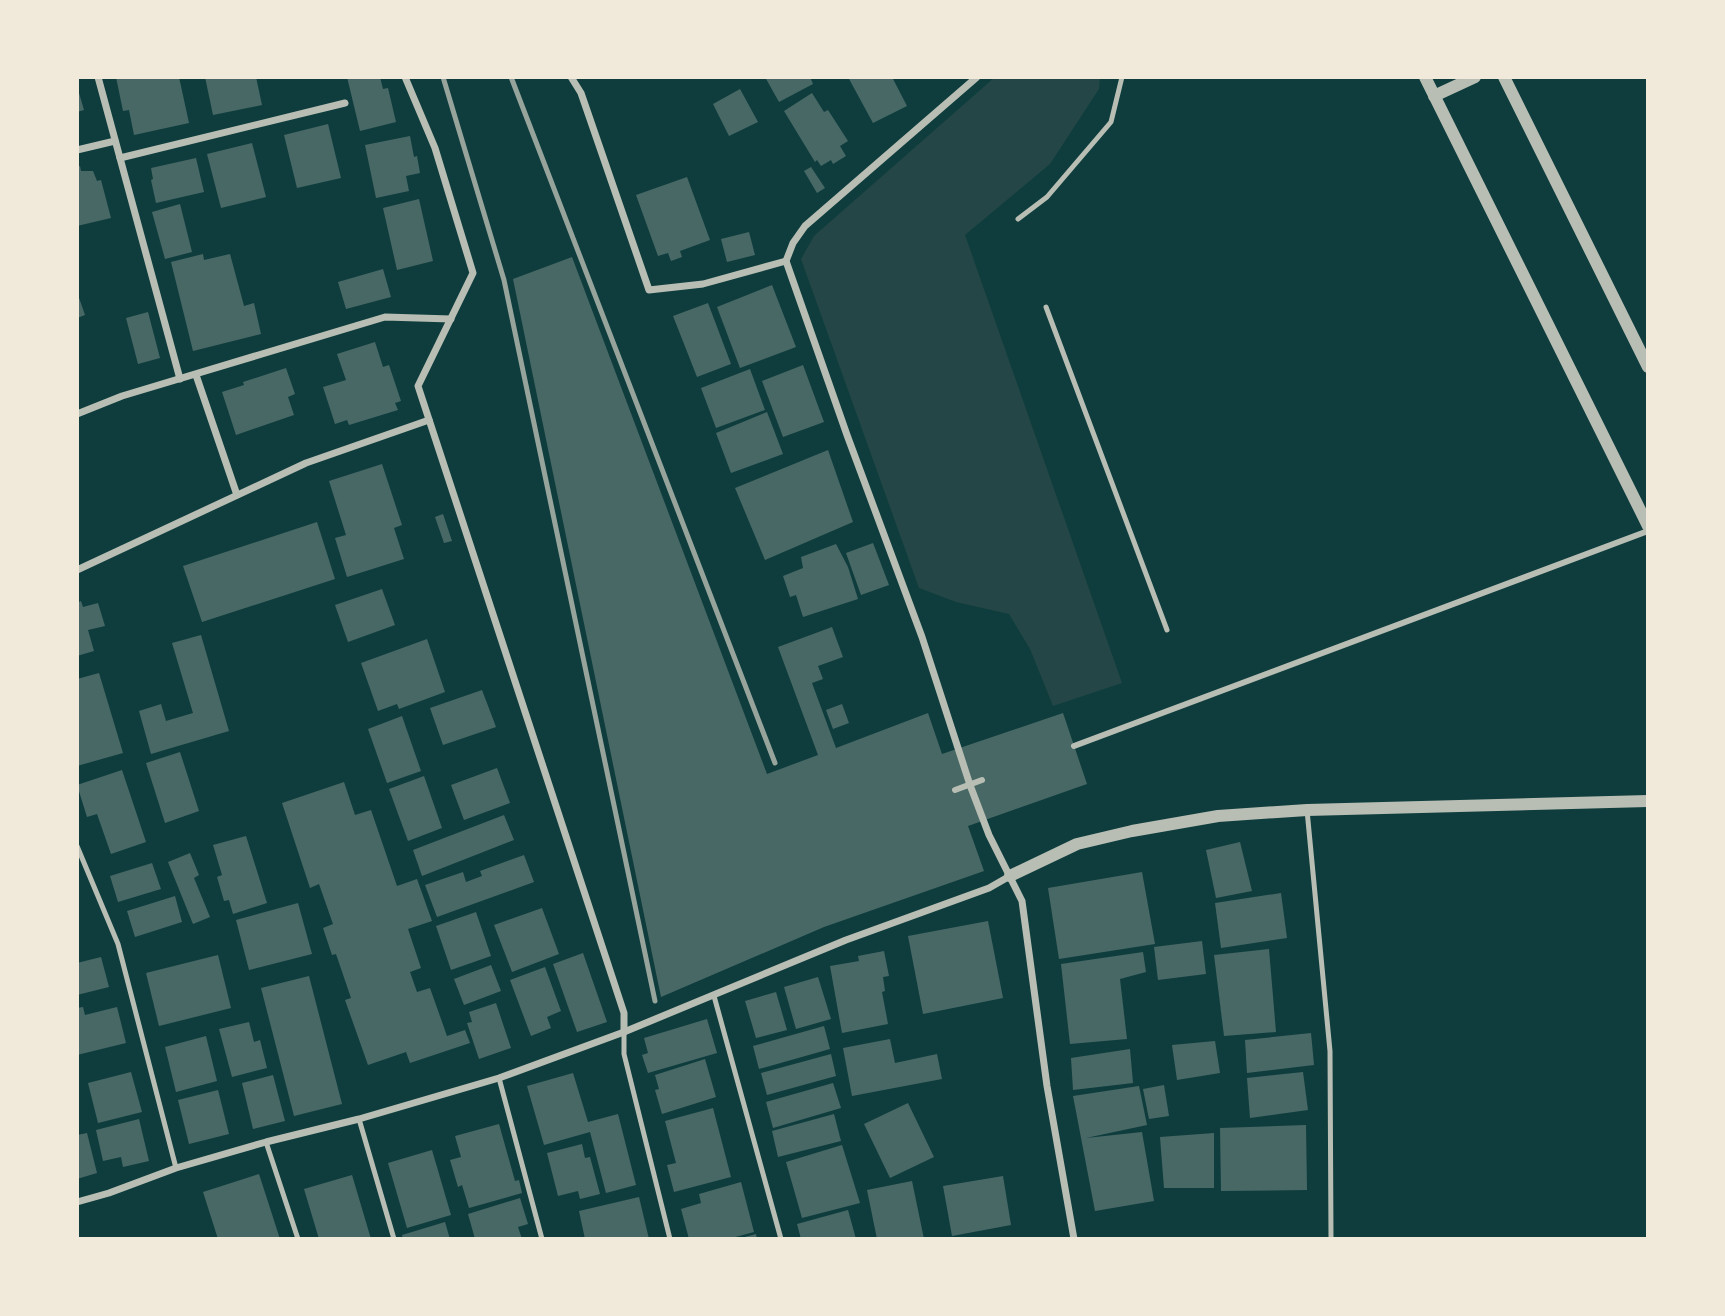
<svg xmlns="http://www.w3.org/2000/svg" width="1725" height="1316" font-family="Spectral,serif">
  <rect width="100%" height="100%" fill="#0f3d3e"/>
  <!-- green -->
  <polygon fill="#244646" points="995,77 1100,77 1099,89 1050,164 965,235 1122,683 1053,706 1030,649 1009,614 956,602 919,588 801,259 814,236"/>
  <!-- building -->
  <g fill="#486865">
    <polygon points="116,77 179,77 189,123 134,135 129,110 123,111"/>
    <polygon points="205,77 256,77 262,105 213,115"/>
    <polygon points="347,77 380,77 383,89 388,88 396,122 360,131"/>
    <polygon points="765,77 810,77 813,84 779,102"/>
    <polygon points="848,77 892,77 907,106 873,123"/>
    <polygon points="77,86 84,110 77,112"/>
    <polygon points="740,89 758,122 729,136 713,104"/>
    <polygon points="812,93 824,112 828,110 848,141 840,146 846,156 833,164 831,160 821,166 817,160 815,162 784,111"/>
    <polygon points="328,124 341,178 297,188 284,135"/>
    <polygon points="410,136 414,157 417,156 420,173 406,176 409,191 376,198 365,145"/>
    <polygon points="252,143 266,197 221,208 207,154"/>
    <polygon points="196,158 204,192 156,203 151,180 153,179 151,168"/>
    <polygon points="80,166 81,171 93,171 97,181 101,180 111,218 77,226 77,167"/>
    <polygon points="811,167 825,188 817,193 804,171"/>
    <polygon points="687,177 710,240 680,251 682,257 671,261 668,253 658,256 636,195"/>
    <polygon points="419,199 433,261 397,270 383,208"/>
    <polygon points="180,204 192,252 165,259 152,212"/>
    <polygon points="749,232 755,255 727,262 721,239"/>
    <polygon points="203,254 204,260 230,254 244,306 254,303 261,334 193,351 171,262"/>
    <polygon points="572,257 767,774 818,755 778,647 832,627 843,657 818,666 823,679 812,683 836,748 928,713 942,754 1063,713 1087,784 968,826 984,871 824,927 661,997 513,279"/>
    <polygon points="383,269 391,297 346,309 338,282"/>
    <polygon points="772,285 796,347 740,368 717,307"/>
    <polygon points="77,292 85,315 77,318"/>
    <polygon points="708,303 731,364 697,377 673,316"/>
    <polygon points="148,312 160,358 138,364 126,318"/>
    <polygon points="375,342 383,367 389,365 401,401 395,403 398,410 349,425 347,420 335,424 323,387 346,380 337,354"/>
    <polygon points="803,365 824,422 783,437 762,381"/>
    <polygon points="286,368 295,394 288,397 294,415 236,435 222,392 244,385 243,382"/>
    <polygon points="750,369 765,410 716,428 701,388"/>
    <polygon points="767,412 783,454 731,473 716,433"/>
    <polygon points="828,450 853,522 765,560 735,488"/>
    <polygon points="382,464 402,525 394,528 404,559 347,577 335,538 346,535 329,481"/>
    <polygon points="443,514 452,541 444,543 435,517"/>
    <polygon points="317,522 335,579 202,622 183,566"/>
    <polygon points="873,543 889,585 861,595 846,553"/>
    <polygon points="836,544 848,567 858,599 803,617 796,595 790,597 783,576 803,568 801,557"/>
    <polygon points="382,589 395,625 348,642 335,605"/>
    <polygon points="81,601 83,607 98,603 105,626 88,630 94,651 77,656 77,603"/>
    <polygon points="201,635 229,731 151,754 139,711 161,704 166,721 193,713 172,643"/>
    <polygon points="427,639 445,692 399,709 397,704 378,711 361,663"/>
    <polygon points="99,673 123,753 77,766 77,679"/>
    <polygon points="482,690 496,727 443,745 430,708"/>
    <polygon points="842,704 849,723 833,729 826,710"/>
    <polygon points="402,716 421,771 387,783 368,729"/>
    <polygon points="180,752 199,811 165,823 146,763"/>
    <polygon points="497,768 510,803 464,820 451,785"/>
    <polygon points="122,770 146,842 111,854 97,814 87,817 77,785"/>
    <polygon points="424,776 442,828 408,841 389,789"/>
    <polygon points="344,782 355,815 371,810 397,886 417,879 432,921 408,929 421,968 410,972 417,992 430,988 447,1036 465,1030 470,1043 410,1063 406,1052 368,1065 345,1000 351,998 336,954 332,955 323,928 333,924 319,884 310,888 282,803"/>
    <polygon points="504,815 514,840 422,876 413,850"/>
    <polygon points="246,836 267,903 233,914 229,900 224,901 217,877 222,875 213,845"/>
    <polygon points="1240,842 1252,891 1216,898 1206,850"/>
    <polygon points="190,853 199,875 194,878 210,917 193,924 168,862"/>
    <polygon points="524,855 534,882 437,917 425,885 463,872 466,882 482,876 480,871"/>
    <polygon points="152,863 161,889 118,902 110,876"/>
    <polygon points="1142,872 1155,944 1059,959 1048,888"/>
    <polygon points="1281,893 1287,938 1221,948 1215,903"/>
    <polygon points="175,896 182,922 135,937 127,911"/>
    <polygon points="298,903 312,954 249,970 236,920"/>
    <polygon points="542,908 559,954 512,972 494,925"/>
    <polygon points="476,912 491,956 451,970 436,926"/>
    <polygon points="988,921 1003,998 923,1014 908,936"/>
    <polygon points="1202,941 1206,974 1158,980 1154,947"/>
    <polygon points="1269,949 1276,1032 1224,1036 1214,955"/>
    <polygon points="884,951 889,976 883,977 885,991 882,992 888,1024 842,1033 830,966 859,961 858,956"/>
    <polygon points="1143,952 1146,972 1120,979 1127,1039 1070,1044 1061,964"/>
    <polygon points="583,953 607,1022 577,1032 553,964"/>
    <polygon points="218,955 231,1008 159,1026 146,973"/>
    <polygon points="101,957 109,987 77,995 77,963"/>
    <polygon points="491,965 501,991 464,1005 454,979"/>
    <polygon points="545,967 561,1011 547,1017 551,1028 531,1036 510,980"/>
    <polygon points="309,976 342,1104 294,1116 261,988"/>
    <polygon points="818,977 831,1019 796,1029 784,987"/>
    <polygon points="776,992 787,1030 756,1038 745,1001"/>
    <polygon points="496,1003 511,1048 479,1059 467,1023 472,1022 469,1012"/>
    <polygon points="83,1007 85,1015 117,1007 126,1043 77,1055 77,1008"/>
    <polygon points="707,1019 717,1053 648,1073 642,1055 648,1053 644,1038"/>
    <polygon points="249,1022 254,1042 260,1040 267,1068 232,1077 219,1029"/>
    <polygon points="824,1026 830,1049 759,1069 753,1046"/>
    <polygon points="1311,1033 1314,1065 1247,1073 1245,1040"/>
    <polygon points="206,1036 217,1081 176,1092 165,1047"/>
    <polygon points="890,1039 895,1063 937,1054 942,1079 852,1096 843,1048"/>
    <polygon points="1215,1041 1220,1073 1177,1080 1172,1045"/>
    <polygon points="1130,1049 1133,1083 1073,1090 1071,1058"/>
    <polygon points="831,1054 836,1076 767,1095 761,1073"/>
    <polygon points="705,1059 716,1097 662,1114 655,1090 659,1089 655,1075"/>
    <polygon points="131,1072 142,1112 98,1123 88,1083"/>
    <polygon points="1303,1072 1308,1110 1250,1118 1247,1078"/>
    <polygon points="573,1073 588,1122 618,1114 636,1185 606,1193 590,1132 544,1145 527,1086"/>
    <polygon points="273,1075 285,1121 253,1129 242,1083"/>
    <polygon points="833,1083 841,1108 773,1128 766,1102"/>
    <polygon points="1164,1085 1169,1116 1149,1119 1143,1089"/>
    <polygon points="1139,1086 1147,1125 1086,1138 1142,1132 1154,1201 1095,1211 1073,1096"/>
    <polygon points="218,1090 229,1134 189,1144 178,1100"/>
    <polygon points="908,1103 934,1157 890,1178 864,1124"/>
    <polygon points="713,1108 731,1177 674,1192 667,1165 676,1163 665,1121"/>
    <polygon points="834,1114 841,1141 778,1157 772,1131"/>
    <polygon points="139,1119 149,1161 123,1167 121,1157 103,1161 96,1130"/>
    <polygon points="499,1124 515,1181 519,1180 522,1193 469,1208 462,1185 458,1187 450,1160 461,1157 455,1136"/>
    <polygon points="1306,1125 1307,1190 1221,1191 1220,1128"/>
    <polygon points="87,1133 97,1173 77,1179 77,1135"/>
    <polygon points="1214,1133 1214,1188 1164,1188 1160,1137"/>
    <polygon points="582,1144 585,1158 590,1157 600,1194 580,1199 578,1191 558,1196 547,1153"/>
    <polygon points="842,1145 860,1203 802,1218 786,1162"/>
    <polygon points="432,1150 451,1215 407,1228 388,1163"/>
    <polygon points="259,1174 280,1239 218,1239 203,1192"/>
    <polygon points="352,1175 371,1239 319,1239 304,1189"/>
    <polygon points="1003,1176 1011,1225 952,1236 943,1186"/>
    <polygon points="912,1181 924,1239 877,1239 867,1190"/>
    <polygon points="741,1182 754,1232 728,1239 689,1239 681,1209 701,1203 699,1194"/>
    <polygon points="639,1197 649,1239 585,1239 579,1211"/>
    <polygon points="520,1198 528,1224 518,1227 522,1239 475,1239 468,1214"/>
    <polygon points="848,1210 856,1239 801,1239 797,1224"/>
    <polygon points="445,1222 450,1239 403,1239 402,1235"/>
    <polygon points="756,1234 757,1239 741,1239 741,1238"/>
  </g>
  <g fill="none" stroke-linecap="round" stroke-linejoin="round">
    <!-- service -->
    <g stroke="#b8beb3" stroke-width="5">
      <polyline points="1018,219 1047,197 1111,122 1122,77"/>
      <polyline points="1046,307 1167,630"/>
      <polyline points="1307,810 1330,1051 1331,1239"/>
      <polyline points="77,846 118,944 176,1168"/>
      <polyline points="714,996 781,1239"/>
      <polyline points="624,1032 624,1054 670,1239"/>
      <polyline points="499,1078 542,1239"/>
      <polyline points="359,1119 394,1239"/>
      <polyline points="266,1142 298,1239"/>
    </g>
    <!-- pedestrian -->
    <g stroke="#b8beb3" stroke-width="6">
      <polyline points="1074,746 1648,531"/>
      <polyline points="955,790 982,780"/>
    </g>
    <!-- minor -->
    <g stroke="#b8beb3" stroke-width="7">
      <polyline points="98,77 180,379"/>
      <polyline points="405,77 435,148 473,273 418,386 624,1013 624,1032"/>
      <polyline points="571,77 581,93 649,290 703,284 786,261 847,435 922,637 970,785 989,835 1022,901 1047,1086 1074,1239"/>
      <polyline points="77,150 115,141"/>
      <polyline points="120,158 345,103"/>
      <polyline points="786,261 793,243 805,226 977,77"/>
      <polyline points="196,375 237,495"/>
      <polyline points="77,414 122,396 385,317 451,319"/>
      <polyline points="77,570 306,463 429,420"/>
      <polyline points="77,1202 109,1193 176,1168 266,1142 359,1119 499,1078 624,1032 846,940 989,888 1010,876"/>
    </g>
    <!-- tertiary -->
    <g stroke="#b8beb3" stroke-width="12">
      <polyline points="1425,77 1648,526"/>
      <polyline points="1504,77 1648,367"/>
      <polyline points="1434,96 1475,77"/>
      <polyline points="1010,876 1077,844 1132,831 1218,816 1307,810 1648,801"/>
    </g>
    <!-- rail -->
    <g stroke="#97a49c" stroke-width="5">
      <polyline points="443,77 504,280 655,1001"/>
      <polyline points="511,77 775,763"/>
    </g>
  </g>
  <!-- border -->
  <rect width="1725" height="1316" fill="none" stroke="#f1e9da" stroke-width="158"/>
</svg>
